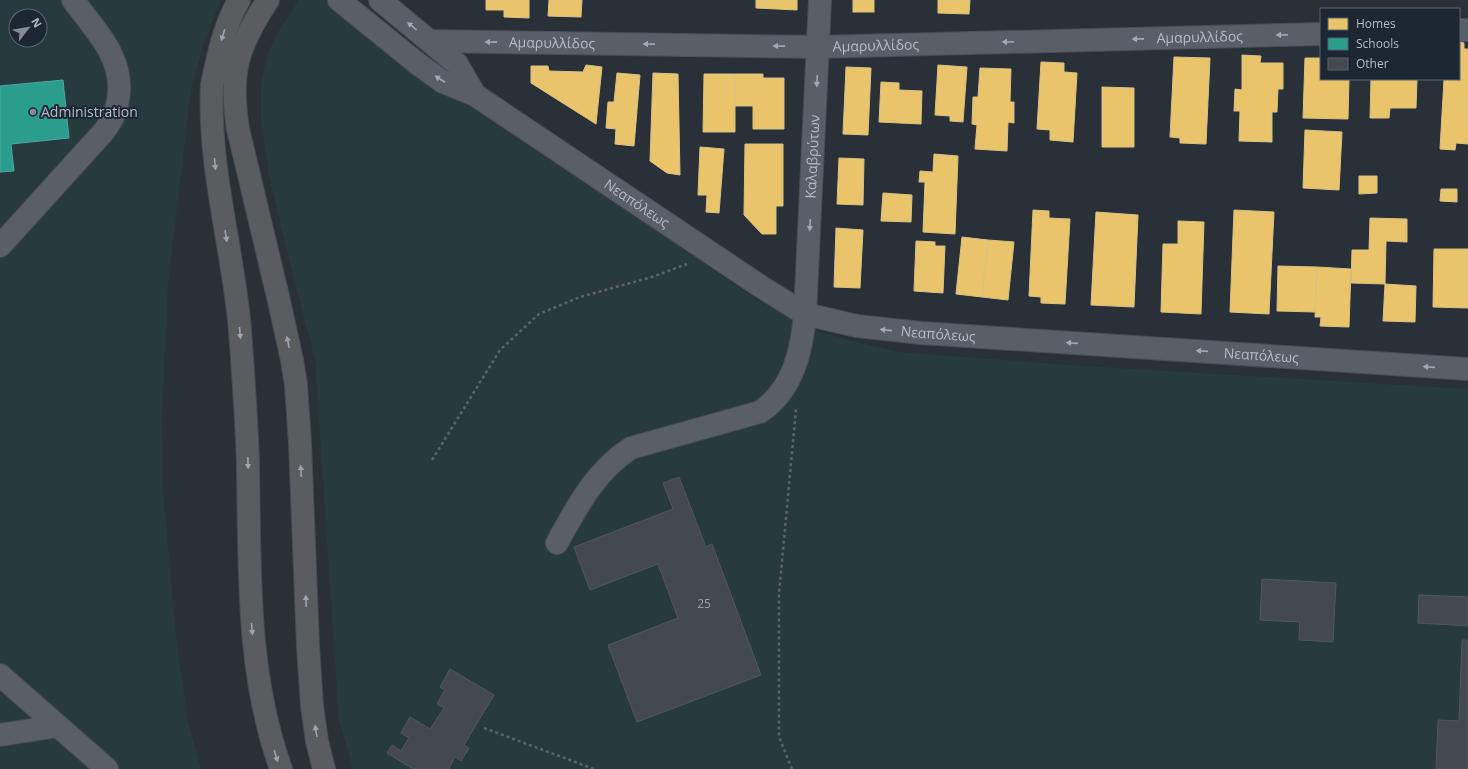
<svg xmlns="http://www.w3.org/2000/svg" width="1468" height="769" font-family="'Open Sans',sans-serif">
  <rect width="100%" height="100%" fill="#2a3038"/>
  <!-- green -->
  <g fill="#273a3e" fill-rule="evenodd">
    <path d="M0,0H221L204,43L191,89L168,285L162,416L163,490L176,636L188,722L201,769H0ZM16,16H40V40H16Z"/>
    <polygon points="299,0 324,0 438,86 483,111 540,149 754,298 790,318 819,332 898,352 1069,365 1468,389 1468,769 353,769 339,720 315,360 289,259 269,176 261,120 261,81 268,53 278,32"/>
  </g>
  <!-- homes -->
  <g fill="#e9c46a" stroke="#d9c286">
    <polygon points="486,0 529,0 529,18 504,17 504,10 486,10"/>
    <polygon points="549,0 582,0 581,17 548,16"/>
    <polygon points="756,0 797,0 797,10 756,8"/>
    <rect x="853" y="0" width="21" height="12"/>
    <polygon points="938,0 970,0 969,14 938,13"/>
    <polygon points="1459,42 1464,43 1464,49 1468,49 1468,144 1456,143 1455,150 1440,149 1444,79 1459,79"/>
    <polygon points="1242,55 1261,56 1260,63 1283,63 1283,89 1278,89 1277,112 1272,112 1272,142 1239,141 1240,111 1234,111 1235,89 1242,90"/>
    <polygon points="1174,57 1210,58 1206,144 1180,143 1180,138 1170,137"/>
    <polygon points="1305,58 1321,58 1321,79 1349,79 1348,119 1303,118"/>
    <polygon points="1041,62 1064,63 1064,72 1077,73 1073,142 1050,140 1050,130 1037,129"/>
    <polygon points="586,65 602,67 596,124 531,83 531,66 548,66 549,71 583,72"/>
    <polygon points="938,65 967,67 963,122 950,121 950,116 935,115"/>
    <polygon points="846,67 871,68 868,135 843,134"/>
    <polygon points="980,68 1011,69 1010,102 1014,102 1014,123 1008,122 1007,151 975,149 977,125 972,124 973,97 978,97"/>
    <polygon points="617,73 640,75 634,146 615,144 616,129 606,128 608,102 614,102"/>
    <polygon points="653,73 678,74 680,175 667,173 650,161"/>
    <polygon points="704,74 735,74 735,132 703,132"/>
    <polygon points="735,74 763,74 763,78 784,78 784,129 753,129 753,106 735,106"/>
    <polygon points="1371,79 1417,79 1416,108 1390,108 1389,118 1370,118"/>
    <polygon points="881,82 899,83 899,90 922,91 921,124 879,122"/>
    <polygon points="1102,87 1134,88 1134,147 1102,147"/>
    <polygon points="1305,130 1342,132 1339,190 1303,188"/>
    <polygon points="745,144 783,144 783,206 776,206 776,234 762,234 744,215"/>
    <polygon points="700,147 724,149 719,213 706,212 707,195 698,195"/>
    <polygon points="934,154 958,156 955,234 923,232 925,182 919,182 920,171 933,172"/>
    <polygon points="839,158 864,159 863,205 837,204"/>
    <polygon points="1359,176 1377,176 1377,193 1359,194"/>
    <polygon points="1441,189 1457,189 1457,202 1440,201"/>
    <polygon points="883,193 912,195 911,222 881,221"/>
    <polygon points="1033,210 1049,211 1049,218 1070,219 1065,304 1041,303 1041,297 1029,296"/>
    <polygon points="1234,210 1274,212 1269,314 1230,312"/>
    <polygon points="1096,212 1138,215 1134,307 1091,305"/>
    <polygon points="1370,218 1407,219 1407,242 1386,241 1385,284 1351,283 1352,250 1369,250"/>
    <polygon points="1178,221 1204,222 1201,314 1161,312 1163,244 1178,244"/>
    <polygon points="836,228 863,230 860,288 834,287"/>
    <polygon points="962,237 988,240 982,297 956,294"/>
    <polygon points="988,240 1014,242 1008,300 982,297"/>
    <polygon points="916,241 935,242 935,246 945,246 943,293 914,291"/>
    <polygon points="1434,249 1468,249 1468,308 1433,307"/>
    <polygon points="1278,266 1317,267 1315,312 1277,311"/>
    <polygon points="1317,267 1351,269 1349,327 1320,326 1321,317 1315,317"/>
    <polygon points="1385,284 1416,286 1415,322 1383,321"/>
  </g>
  <!-- schools -->
  <polygon fill="#2a9d8f" stroke="#53a6a0" points="63,80 69,138 11,144 14,171 0,172 0,86"/>
  <!-- building -->
  <g fill="#444950" stroke="#52575f">
    <polygon points="679,477 706,547 712,544 761,675 637,722 608,645 678,618 658,564 590,590 574,547 673,509 663,483"/>
    <polygon points="1262,579 1336,583 1333,642 1299,640 1300,622 1260,620"/>
    <polygon points="1419,595 1468,597 1468,626 1418,623"/>
    <polygon points="1462,640 1468,640 1468,769 1436,769 1438,720 1459,721"/>
    <polygon points="450,669 494,695 464,745 469,748 461,761 455,757 449,768 450,769 413,769 387,753 392,745 401,751 409,738 401,733 410,717 430,729 444,708 437,704 445,690 440,687"/>
  </g>
  <g fill="none" stroke-linecap="round" stroke-linejoin="round">
    <defs>
      <g id="minor">
        <path id="s1" d="M339,0L418,64L443,82L475,95L760,286L805,314L857,326L921,333L1468,369"/>
        <polyline points="380,0 457,64 475,95"/>
        <polyline points="1459,30 1468,30"/>
        <path id="s2" d="M430,41L818,47L1321,34"/>
        <path d="M0,246L97,139C102,134 107,128 110,122C116,114 118,103 119,93C122,55 94,29 73,0"/>
        <path id="s3" d="M557,543C577,507 595,471 631,448L760,412C793,390 802,351 805,314L820,0"/>
        <polyline points="0,675 107,769"/>
        <polyline points="0,735 58,726"/>
      </g>
      <g id="highway">
        <path d="M239,0C227,21 221,42 216,66C215,72 213,79 212,85C208,168 233,248 240,330C243,375 247,421 248,467C250,568 246,672 281,769"/>
        <path d="M268,0C237,47 229,73 238,129L279,301L292,360L296,385L300,444L308,646L312,706L317,741L324,769"/>
      </g>
    </defs>
    <!-- minor casing -->
    <use href="#minor" stroke="#484c53" stroke-width="24"/>
    <!-- highway casing -->
    <use href="#highway" stroke="#474c53" stroke-width="24"/>
    <!-- path -->
    <g stroke="#5d636a" stroke-width="2.5" stroke-dasharray="3 3" stroke-linecap="butt">
      <polyline points="432,460 500,350 539,314 580,297 652,277 687,264"/>
      <polyline points="484,728 594,769"/>
      <polyline points="792,769 779,737 779,594 796,409"/>
    </g>
    <!-- minor -->
    <use href="#minor" stroke="#5a5e66" stroke-width="22"/>
    <!-- highway -->
    <use href="#highway" stroke="#5a5d60" stroke-width="22"/>
  </g>
  <!-- one-way arrows -->
  <defs><path id="oneway-solid" d="M-6-.8H1V-3.2L6.5 0L1 3.2V.8H-6Z"/></defs>
  <g fill="#a2a9b5">
    <use href="#oneway-solid" transform="translate(412 26) rotate(-141)"/>
    <use href="#oneway-solid" transform="translate(1282 35) rotate(179)"/>
    <use href="#oneway-solid" transform="translate(1138 39) rotate(179)"/>
    <use href="#oneway-solid" transform="translate(491 42) rotate(-179)"/>
    <use href="#oneway-solid" transform="translate(1008 42) rotate(179)"/>
    <use href="#oneway-solid" transform="translate(649 44) rotate(-179)"/>
    <use href="#oneway-solid" transform="translate(779 46) rotate(-179)"/>
    <use href="#oneway-solid" transform="translate(440 79) rotate(-147)"/>
    <use href="#oneway-solid" transform="translate(817 81) rotate(93)"/>
    <use href="#oneway-solid" transform="translate(810 225) rotate(93)"/>
    <use href="#oneway-solid" transform="translate(886 330) rotate(-174)"/>
    <use href="#oneway-solid" transform="translate(1072 343) rotate(-176)"/>
    <use href="#oneway-solid" transform="translate(1202 351) rotate(-176)"/>
    <use href="#oneway-solid" transform="translate(1429 367) rotate(-176)"/>
  </g>
  <g fill="#9ea4af">
    <use href="#oneway-solid" transform="translate(223 35) rotate(107)"/>
    <use href="#oneway-solid" transform="translate(215 164) rotate(85)"/>
    <use href="#oneway-solid" transform="translate(226 236) rotate(81)"/>
    <use href="#oneway-solid" transform="translate(240 333) rotate(85)"/>
    <use href="#oneway-solid" transform="translate(288 342) rotate(-102)"/>
    <use href="#oneway-solid" transform="translate(248 463) rotate(89)"/>
    <use href="#oneway-solid" transform="translate(301 471) rotate(-92)"/>
    <use href="#oneway-solid" transform="translate(306 601) rotate(-92)"/>
    <use href="#oneway-solid" transform="translate(252 629) rotate(86)"/>
    <use href="#oneway-solid" transform="translate(316 731) rotate(-99)"/>
    <use href="#oneway-solid" transform="translate(276 756) rotate(73)"/>
  </g>
  <!-- markers -->
  <circle fill="#848b96" stroke="#1d2633" stroke-width="1.5" cx="33" cy="112" r="4"/>
  <g text-anchor="middle" stroke-width="4" stroke-linejoin="round" paint-order="stroke">
    <!-- number labels -->
    <g font-size="12" fill="#989fab">
      <text x="704" y="608">25</text>
    </g>
    <!-- street labels -->
    <g font-size="14" fill="#b4bcc9" stroke="#1d2633">
      <text dy="5" stroke="none"><textPath href="#s2" startOffset="770">Αμαρυλλίδος</textPath></text>
      <text dy="5" stroke="none"><textPath href="#s2" startOffset="122">Αμαρυλλίδος</textPath></text>
      <text dy="5" stroke="none"><textPath href="#s2" startOffset="446">Αμαρυλλίδος</textPath></text>
      <text dy="5" stroke="none"><textPath href="#s3" startOffset="525">Καλαβρύτων</textPath></text>
      <text dy="5" stroke="none"><textPath href="#s1" startOffset="362">Νεαπόλεως</textPath></text>
      <text dy="5" stroke="none"><textPath href="#s1" startOffset="698">Νεαπόλεως</textPath></text>
      <text dy="5" stroke="none"><textPath href="#s1" startOffset="1022">Νεαπόλεως</textPath></text>
    </g>
    <!-- poi labels -->
    <g font-size="14" fill="#b4bcc9" stroke="#1d2633" text-anchor="start">
      <text x="41" y="117">Administration</text>
    </g>
  </g>
  <!-- legend -->
  <rect x="1320" y="8" width="140" height="72" fill="#1d2633" stroke="#59626f"/>
  <rect x="1328" y="18" width="20" height="12" fill="#e9c46a" stroke="#59626f"/>
  <text x="1356" y="28" font-size="12" fill="#b4bcc9">Homes</text>
  <rect x="1328" y="38" width="20" height="12" fill="#2a9d8f" stroke="#59626f"/>
  <text x="1356" y="48" font-size="12" fill="#b4bcc9">Schools</text>
  <rect x="1328" y="58" width="20" height="12" fill="#444950" stroke="#59626f"/>
  <text x="1356" y="68" font-size="12" fill="#b4bcc9">Other</text>
  <!-- north arrow -->
  <g transform="translate(28 28) rotate(59)"><circle r="19" fill="#1d2633" stroke="#59626f"/>
  <path d="M0-3L7 15L0 10L-7 15Z" fill="#848b96"/>
  <text y="-6" font-size="11" font-weight="bold" text-anchor="middle" fill="#b4bcc9">N</text>
  </g>
</svg>
